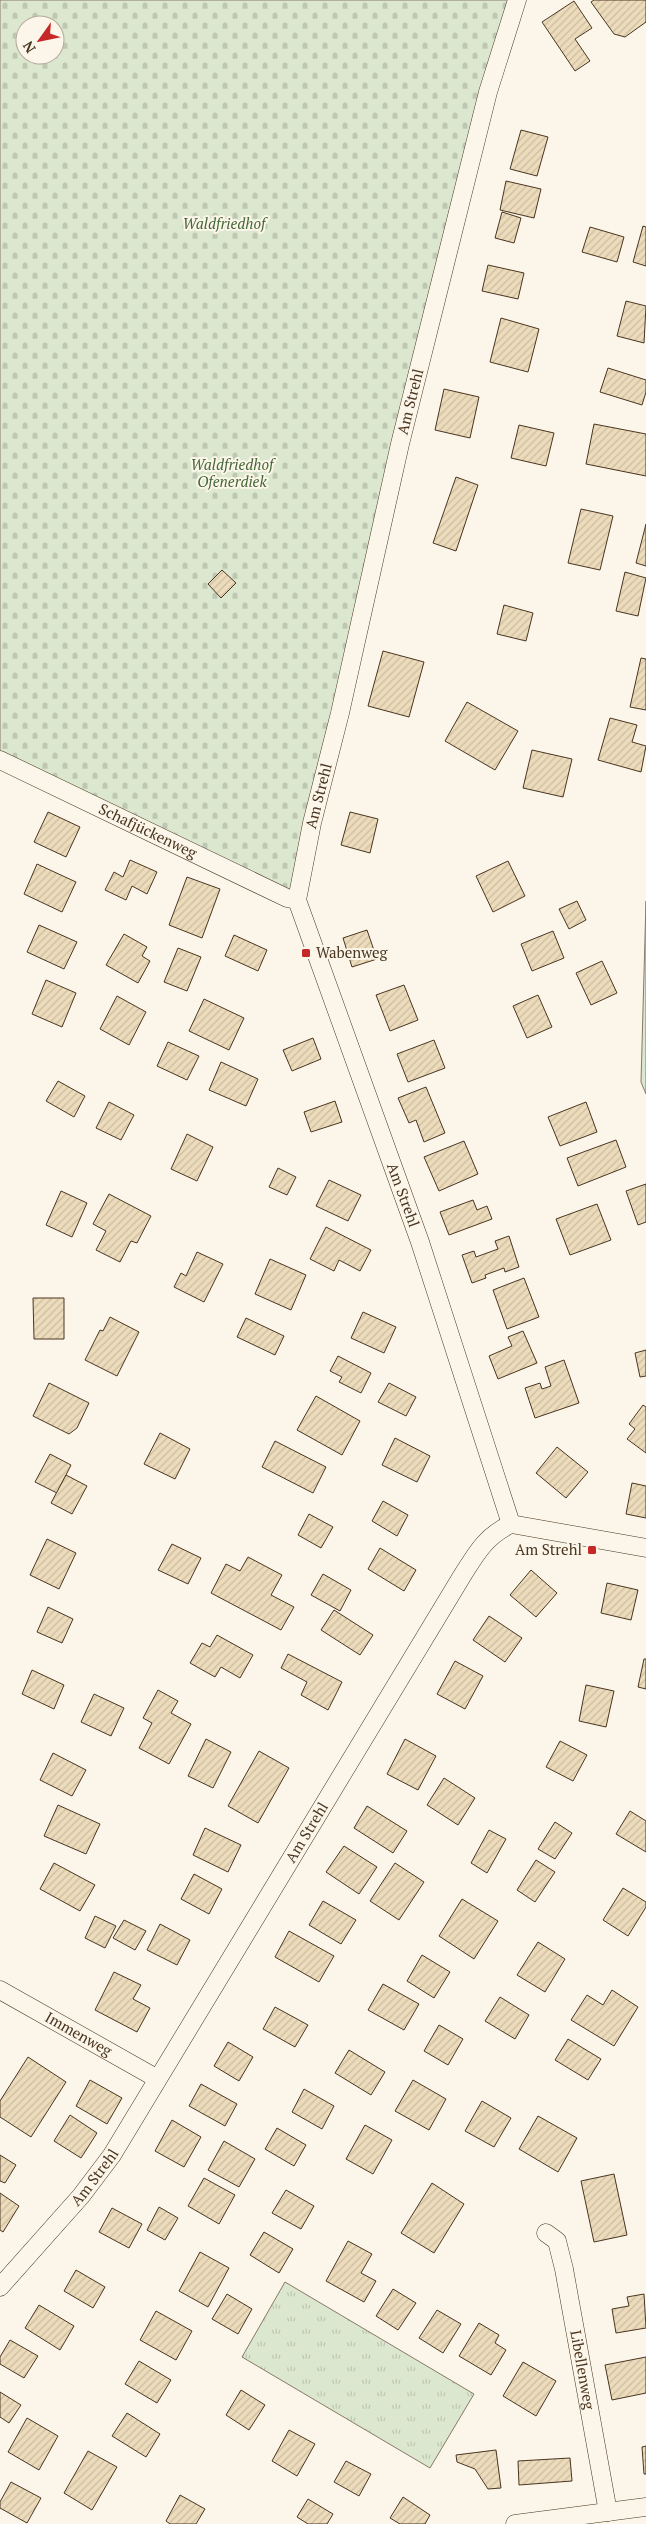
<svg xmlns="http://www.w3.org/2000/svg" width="646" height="2524" font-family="'PT Serif',serif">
  <defs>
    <pattern id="cemetery-stones" width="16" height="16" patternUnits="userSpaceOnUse" patternTransform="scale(1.25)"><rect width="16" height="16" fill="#dce7d0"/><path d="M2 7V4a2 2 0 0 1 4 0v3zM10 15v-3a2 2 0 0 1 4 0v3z" fill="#bec7b2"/></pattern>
    <pattern id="park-tufts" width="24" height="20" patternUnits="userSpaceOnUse" patternTransform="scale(1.25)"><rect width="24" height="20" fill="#dce7d0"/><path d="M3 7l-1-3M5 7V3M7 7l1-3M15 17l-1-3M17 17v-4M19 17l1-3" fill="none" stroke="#bec7b2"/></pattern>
    <pattern id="building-hatch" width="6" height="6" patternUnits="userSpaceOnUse" patternTransform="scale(1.25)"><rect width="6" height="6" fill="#ecdcbc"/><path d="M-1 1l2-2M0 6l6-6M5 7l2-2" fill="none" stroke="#ccbda1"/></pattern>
  </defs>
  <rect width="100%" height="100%" fill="#fbf6e9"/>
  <!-- cemetery -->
  <path fill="url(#cemetery-stones)" stroke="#887966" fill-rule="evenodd" d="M0,0H517L297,900L0,760ZM25,25H55V55H25Z"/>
  <!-- park -->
  <g fill="url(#park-tufts)" stroke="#887966">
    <polygon points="646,901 646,1094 641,1082"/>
    <polygon points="285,2282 474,2394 430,2468 242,2357"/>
  </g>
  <!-- building -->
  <g fill="url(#building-hatch)" stroke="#4a3520">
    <polygon points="594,0 646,0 646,22 625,37 614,34 591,2"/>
    <polygon points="574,1 592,28 575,39 590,61 575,71 542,22"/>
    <polygon points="521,130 548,137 537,176 510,169"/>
    <polygon points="506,181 541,189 534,218 500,210"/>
    <polygon points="502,212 521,218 514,243 495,238"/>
    <polygon points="643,226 646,227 646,266 633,262"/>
    <polygon points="590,227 624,237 617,262 582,252"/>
    <polygon points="488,265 524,273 518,299 482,291"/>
    <polygon points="626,301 646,306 644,343 617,336"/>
    <polygon points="501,318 539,329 528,372 490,362"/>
    <polygon points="608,368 646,380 646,392 642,405 600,392"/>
    <polygon points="444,389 479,397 470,438 435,430"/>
    <polygon points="594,424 646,434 646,476 586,464"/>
    <polygon points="519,425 554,433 546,466 511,458"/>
    <polygon points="456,477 478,485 456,551 433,543"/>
    <polygon points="581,509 613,516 600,570 568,563"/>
    <polygon points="646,524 646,566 636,563"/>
    <polygon points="222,570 236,583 221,598 208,584"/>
    <polygon points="625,572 646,578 638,616 616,611"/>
    <polygon points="504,605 533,613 526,641 497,634"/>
    <polygon points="383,651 424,662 409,717 368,706"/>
    <polygon points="641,658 646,659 646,710 630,707"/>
    <polygon points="467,702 518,731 495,770 445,741"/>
    <polygon points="610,718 637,725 632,742 646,746 641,772 598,760"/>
    <polygon points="532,750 572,759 563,797 523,788"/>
    <polygon points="48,812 80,827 66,857 34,842"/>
    <polygon points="350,812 378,819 370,853 341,845"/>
    <polygon points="130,860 157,872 147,894 132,886 126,900 105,890 114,872 123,877"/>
    <polygon points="508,861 525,896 493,912 476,876"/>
    <polygon points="37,864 76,882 62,912 24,894"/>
    <polygon points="187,877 220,889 202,938 169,925"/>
    <polygon points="577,901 586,920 569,929 559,909"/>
    <polygon points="39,925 77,942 64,969 27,952"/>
    <polygon points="367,930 377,959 352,967 343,938"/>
    <polygon points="553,931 564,958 532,971 521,944"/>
    <polygon points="124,934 147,947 142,956 150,961 138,983 106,965"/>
    <polygon points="234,935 267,950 258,971 225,956"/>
    <polygon points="178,948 201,957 187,991 164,982"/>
    <polygon points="602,961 617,993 591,1005 576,973"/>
    <polygon points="46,980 76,993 62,1027 32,1014"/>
    <polygon points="404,985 418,1020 390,1031 376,995"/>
    <polygon points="538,995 552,1027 527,1038 513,1006"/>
    <polygon points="117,996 146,1012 129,1045 100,1029"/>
    <polygon points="204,999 244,1018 229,1050 189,1031"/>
    <polygon points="313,1038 321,1059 292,1071 283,1050"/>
    <polygon points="434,1040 445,1068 408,1082 397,1054"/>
    <polygon points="168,1042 199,1056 187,1080 157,1066"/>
    <polygon points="221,1062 258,1079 246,1106 209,1090"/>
    <polygon points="58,1081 85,1096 74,1117 46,1101"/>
    <polygon points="426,1087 445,1133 424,1142 416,1120 409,1123 398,1098"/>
    <polygon points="335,1101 342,1122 311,1132 304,1112"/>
    <polygon points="109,1102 134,1115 121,1140 96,1128"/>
    <polygon points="586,1102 597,1132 560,1146 548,1117"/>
    <polygon points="187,1134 213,1147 197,1181 171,1169"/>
    <polygon points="616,1140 626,1167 578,1186 567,1158"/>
    <polygon points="464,1141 478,1174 439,1191 424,1157"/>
    <polygon points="278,1168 296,1177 287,1195 269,1187"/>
    <polygon points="329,1180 361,1195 348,1221 316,1206"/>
    <polygon points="646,1184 646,1222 638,1225 626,1191"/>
    <polygon points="61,1191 87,1203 72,1237 46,1225"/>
    <polygon points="109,1194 151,1216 137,1243 131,1241 120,1262 96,1250 106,1231 93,1224"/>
    <polygon points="473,1200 477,1210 487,1206 492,1219 449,1235 440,1212"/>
    <polygon points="597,1204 611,1240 570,1255 556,1219"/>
    <polygon points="326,1227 371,1250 360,1271 339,1260 334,1271 310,1259"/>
    <polygon points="509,1236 519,1267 505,1272 504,1268 485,1275 486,1278 472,1283 462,1255 474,1251 476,1257 498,1249 495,1241"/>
    <polygon points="197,1252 223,1264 204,1302 174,1287 181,1273 186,1276"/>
    <polygon points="270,1259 306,1275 291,1310 255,1294"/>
    <polygon points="524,1278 539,1317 507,1329 493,1290"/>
    <polygon points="33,1298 64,1298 64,1339 34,1339"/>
    <polygon points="363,1312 396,1327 384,1353 351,1338"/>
    <polygon points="110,1317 139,1332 117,1376 85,1360 100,1330 103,1331"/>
    <polygon points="246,1318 284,1336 275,1355 237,1337"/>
    <polygon points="523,1331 537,1363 498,1379 489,1356 512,1346 508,1337"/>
    <polygon points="646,1350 646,1376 640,1377 635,1353"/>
    <polygon points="338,1356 371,1373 361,1393 339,1382 342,1377 330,1371"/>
    <polygon points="564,1360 579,1403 535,1418 525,1388 540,1383 542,1389 551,1386 545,1367"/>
    <polygon points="49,1383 89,1403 77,1428 69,1434 33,1416"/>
    <polygon points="389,1383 416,1397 406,1416 378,1402"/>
    <polygon points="316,1396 360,1421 342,1455 297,1430"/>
    <polygon points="643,1405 646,1407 646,1453 627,1439 635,1429 629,1424"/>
    <polygon points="160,1433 190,1449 175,1479 144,1464"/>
    <polygon points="395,1438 430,1456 417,1482 382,1465"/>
    <polygon points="275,1441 326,1467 313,1493 262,1467"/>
    <polygon points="557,1447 588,1472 566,1498 536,1473"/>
    <polygon points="50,1454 71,1465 57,1493 35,1482"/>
    <polygon points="66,1475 87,1486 72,1514 51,1503"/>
    <polygon points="632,1483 646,1486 646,1518 626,1514"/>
    <polygon points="383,1501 408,1515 397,1536 372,1521"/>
    <polygon points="309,1514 333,1527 321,1548 298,1535"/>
    <polygon points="47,1539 76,1553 59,1589 30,1575"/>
    <polygon points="172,1544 201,1558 188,1584 158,1570"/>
    <polygon points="380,1548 416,1570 404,1591 368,1569"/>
    <polygon points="248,1557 282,1575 271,1595 294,1607 281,1630 211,1593 226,1564 240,1571"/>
    <polygon points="531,1570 557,1593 536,1617 510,1595"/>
    <polygon points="323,1574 351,1590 340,1611 311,1595"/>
    <polygon points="607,1583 638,1590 631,1620 601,1613"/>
    <polygon points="48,1607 73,1619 62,1643 37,1632"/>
    <polygon points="334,1610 373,1635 360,1655 321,1630"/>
    <polygon points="489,1616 522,1638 505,1662 473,1640"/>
    <polygon points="217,1635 253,1655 240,1678 221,1667 215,1677 190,1663 202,1643 210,1647"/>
    <polygon points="288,1654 342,1682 328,1710 301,1695 307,1682 281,1668"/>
    <polygon points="644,1659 646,1659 646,1689 638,1687"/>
    <polygon points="455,1661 483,1676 465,1709 437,1694"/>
    <polygon points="32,1670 64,1685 54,1709 22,1694"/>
    <polygon points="586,1685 614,1691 606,1727 579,1721"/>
    <polygon points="158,1690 178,1701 171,1713 191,1724 169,1764 139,1748 152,1723 143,1718"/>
    <polygon points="94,1694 124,1708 111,1736 81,1722"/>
    <polygon points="206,1739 231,1752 213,1788 188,1776"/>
    <polygon points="405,1739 436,1756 418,1790 387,1774"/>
    <polygon points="560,1741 587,1755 573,1781 546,1767"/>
    <polygon points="259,1751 289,1768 258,1823 228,1806"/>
    <polygon points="53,1753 86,1770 72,1796 40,1780"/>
    <polygon points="444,1778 475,1798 458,1825 427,1805"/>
    <polygon points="58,1805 100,1824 86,1854 44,1836"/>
    <polygon points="367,1806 407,1831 393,1853 354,1828"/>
    <polygon points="630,1811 646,1821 646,1852 616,1834"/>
    <polygon points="555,1822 572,1833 555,1859 538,1849"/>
    <polygon points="205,1828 241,1845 228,1872 193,1855"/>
    <polygon points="489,1830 506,1839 487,1873 471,1863"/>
    <polygon points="344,1846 377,1867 359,1894 326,1872"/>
    <polygon points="536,1860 555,1872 535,1902 517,1890"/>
    <polygon points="54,1863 95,1885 80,1911 40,1889"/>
    <polygon points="395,1863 424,1882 399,1920 370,1901"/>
    <polygon points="194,1874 222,1889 209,1914 181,1899"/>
    <polygon points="623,1888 646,1902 646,1907 628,1936 603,1920"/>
    <polygon points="462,1899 498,1921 474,1959 439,1936"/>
    <polygon points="323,1901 356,1920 341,1944 309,1925"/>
    <polygon points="95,1916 116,1926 105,1948 85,1938"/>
    <polygon points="124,1920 146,1931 135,1950 113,1938"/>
    <polygon points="160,1924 190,1940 177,1965 147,1950"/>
    <polygon points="289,1931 334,1956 319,1982 275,1957"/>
    <polygon points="538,1942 565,1959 545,1992 517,1975"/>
    <polygon points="422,1955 450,1972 434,1998 407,1981"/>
    <polygon points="114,1972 141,1985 133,1999 150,2008 137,2032 95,2010"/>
    <polygon points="383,1984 419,2004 404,2030 368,2010"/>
    <polygon points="612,1990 638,2007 614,2046 571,2020 587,1995 603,2005"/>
    <polygon points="500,1997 529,2015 515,2039 485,2021"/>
    <polygon points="275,2007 308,2025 295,2047 263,2029"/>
    <polygon points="439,2025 463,2039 448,2065 424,2051"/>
    <polygon points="568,2039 601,2059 588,2080 555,2060"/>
    <polygon points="228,2042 253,2057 239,2081 214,2066"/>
    <polygon points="349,2050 385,2072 371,2095 335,2073"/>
    <polygon points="28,2057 66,2082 31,2137 0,2117 0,2101"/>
    <polygon points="90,2080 122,2098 107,2124 76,2106"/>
    <polygon points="413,2080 446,2099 429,2130 395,2111"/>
    <polygon points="201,2084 237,2104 225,2126 189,2106"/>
    <polygon points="304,2089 334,2106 322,2129 292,2112"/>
    <polygon points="482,2101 511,2118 494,2147 465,2131"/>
    <polygon points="70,2115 97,2133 81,2158 54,2141"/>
    <polygon points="538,2116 577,2138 558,2172 519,2149"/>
    <polygon points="172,2120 201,2137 184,2167 155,2151"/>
    <polygon points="365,2125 392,2140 373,2174 346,2159"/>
    <polygon points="277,2128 306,2145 294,2166 265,2149"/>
    <polygon points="224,2141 255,2159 239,2187 208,2170"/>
    <polygon points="0,2155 16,2165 5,2183 0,2181"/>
    <polygon points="614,2174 627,2235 594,2242 581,2181"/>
    <polygon points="204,2178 235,2195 219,2224 188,2206"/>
    <polygon points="432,2183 464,2204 434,2253 401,2233"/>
    <polygon points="286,2190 314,2206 301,2229 272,2213"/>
    <polygon points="0,2193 19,2206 3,2232 0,2230"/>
    <polygon points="159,2207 178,2218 165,2240 147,2230"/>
    <polygon points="112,2208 142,2224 129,2248 99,2232"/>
    <polygon points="264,2232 293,2249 279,2273 250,2255"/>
    <polygon points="348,2241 372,2254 361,2273 376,2281 364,2302 326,2281"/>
    <polygon points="200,2252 229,2268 208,2307 179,2291"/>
    <polygon points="76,2270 105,2287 93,2308 64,2291"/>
    <polygon points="393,2289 416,2303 398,2330 376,2316"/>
    <polygon points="227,2294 252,2309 238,2334 212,2319"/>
    <polygon points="644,2294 646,2328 616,2333 612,2309 629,2306 627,2297"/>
    <polygon points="39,2305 74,2326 60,2350 25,2328"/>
    <polygon points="437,2310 461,2324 443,2353 419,2338"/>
    <polygon points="156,2311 192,2331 176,2360 140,2340"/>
    <polygon points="479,2323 499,2335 495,2343 506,2350 491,2375 459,2356"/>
    <polygon points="10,2340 38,2356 24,2378 0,2364 0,2357"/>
    <polygon points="646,2357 646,2393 612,2400 605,2365"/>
    <polygon points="139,2361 171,2380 157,2403 125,2384"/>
    <polygon points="523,2362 556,2381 536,2416 503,2396"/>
    <polygon points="241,2390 265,2405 249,2430 226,2415"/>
    <polygon points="0,2392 21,2405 9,2423 0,2417"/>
    <polygon points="127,2413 160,2434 146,2457 112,2436"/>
    <polygon points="27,2418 58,2436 39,2470 8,2452"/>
    <polygon points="289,2430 315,2444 297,2476 272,2461"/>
    <polygon points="646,2446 646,2474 644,2474 642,2447"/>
    <polygon points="496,2450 501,2488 488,2489 475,2469 457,2462 456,2455"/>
    <polygon points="88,2451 117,2467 92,2510 64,2493"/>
    <polygon points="570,2458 572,2481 519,2485 518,2461"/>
    <polygon points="346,2461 371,2474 359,2496 334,2482"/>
    <polygon points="11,2482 41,2498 27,2523 0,2508 0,2502"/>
    <polygon points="180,2495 205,2509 196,2524 170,2524 166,2521"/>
    <polygon points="403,2497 430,2515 425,2524 400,2524 390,2518"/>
    <polygon points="308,2499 333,2514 327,2524 308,2524 297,2517"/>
  </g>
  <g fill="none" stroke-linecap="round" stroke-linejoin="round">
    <defs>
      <g id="minor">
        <path id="s1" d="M0,760L287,898L297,900"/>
        <path id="s2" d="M511,1524L420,1242L297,900L312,823L340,713L400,444L488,92L517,0"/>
        <polyline points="511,1524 646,1548"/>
        <path id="s3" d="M0,1990L156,2078"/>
        <path id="s4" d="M546,2233L557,2241L564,2269L608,2512"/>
        <path id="s5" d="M0,2287L81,2196L112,2155L462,1576C477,1552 486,1536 511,1524"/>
        <polyline points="515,2524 646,2507"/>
      </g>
    </defs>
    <!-- minor casing -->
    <use href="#minor" stroke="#4a3520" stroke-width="19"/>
    <!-- minor -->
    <use href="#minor" stroke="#fbf6e9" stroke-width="18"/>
  </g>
  <!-- markers -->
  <g fill="#c62828" stroke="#fbf6e9" stroke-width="2">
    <rect x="301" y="948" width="10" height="10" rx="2.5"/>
    <rect x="587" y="1545" width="10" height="10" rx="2.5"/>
  </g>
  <g text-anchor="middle" stroke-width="4" stroke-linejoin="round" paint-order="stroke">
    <!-- park labels -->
    <g font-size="15" font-style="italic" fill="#436837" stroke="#fbf6e9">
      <text x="224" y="229">Waldfriedhof</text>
      <text x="232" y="470">Waldfriedhof<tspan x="232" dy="17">Ofenerdiek</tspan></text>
    </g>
    <!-- street labels -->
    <g font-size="15" fill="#4a3520" stroke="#fbf6e9">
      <text dy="5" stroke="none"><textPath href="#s2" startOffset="1171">Am Strehl</textPath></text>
      <text dy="5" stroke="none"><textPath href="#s2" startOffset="766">Am Strehl</textPath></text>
      <text dy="5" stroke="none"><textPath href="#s1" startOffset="164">Schafjückenweg</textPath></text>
      <text transform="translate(403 1195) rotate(70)" y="5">Am Strehl</text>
      <text dy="5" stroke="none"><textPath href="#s5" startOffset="550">Am Strehl</textPath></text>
      <text dy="5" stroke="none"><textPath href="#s3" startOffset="90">Immenweg</textPath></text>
      <text dy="5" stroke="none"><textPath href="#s5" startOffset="145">Am Strehl</textPath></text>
      <text dy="5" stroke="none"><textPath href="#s4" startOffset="145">Libellenweg</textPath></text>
    </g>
    <!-- poi labels -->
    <g font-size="15" fill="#4a3520" stroke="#fbf6e9" text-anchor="start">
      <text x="316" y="958">Wabenweg</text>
      <text x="582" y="1555" text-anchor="end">Am Strehl</text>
    </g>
  </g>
  <!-- north arrow -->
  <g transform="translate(40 40) rotate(237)"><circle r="24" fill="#fbf6e9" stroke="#b4a999"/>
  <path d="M0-4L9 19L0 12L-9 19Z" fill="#c62828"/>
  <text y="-8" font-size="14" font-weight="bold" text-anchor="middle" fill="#4a3520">N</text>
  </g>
</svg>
